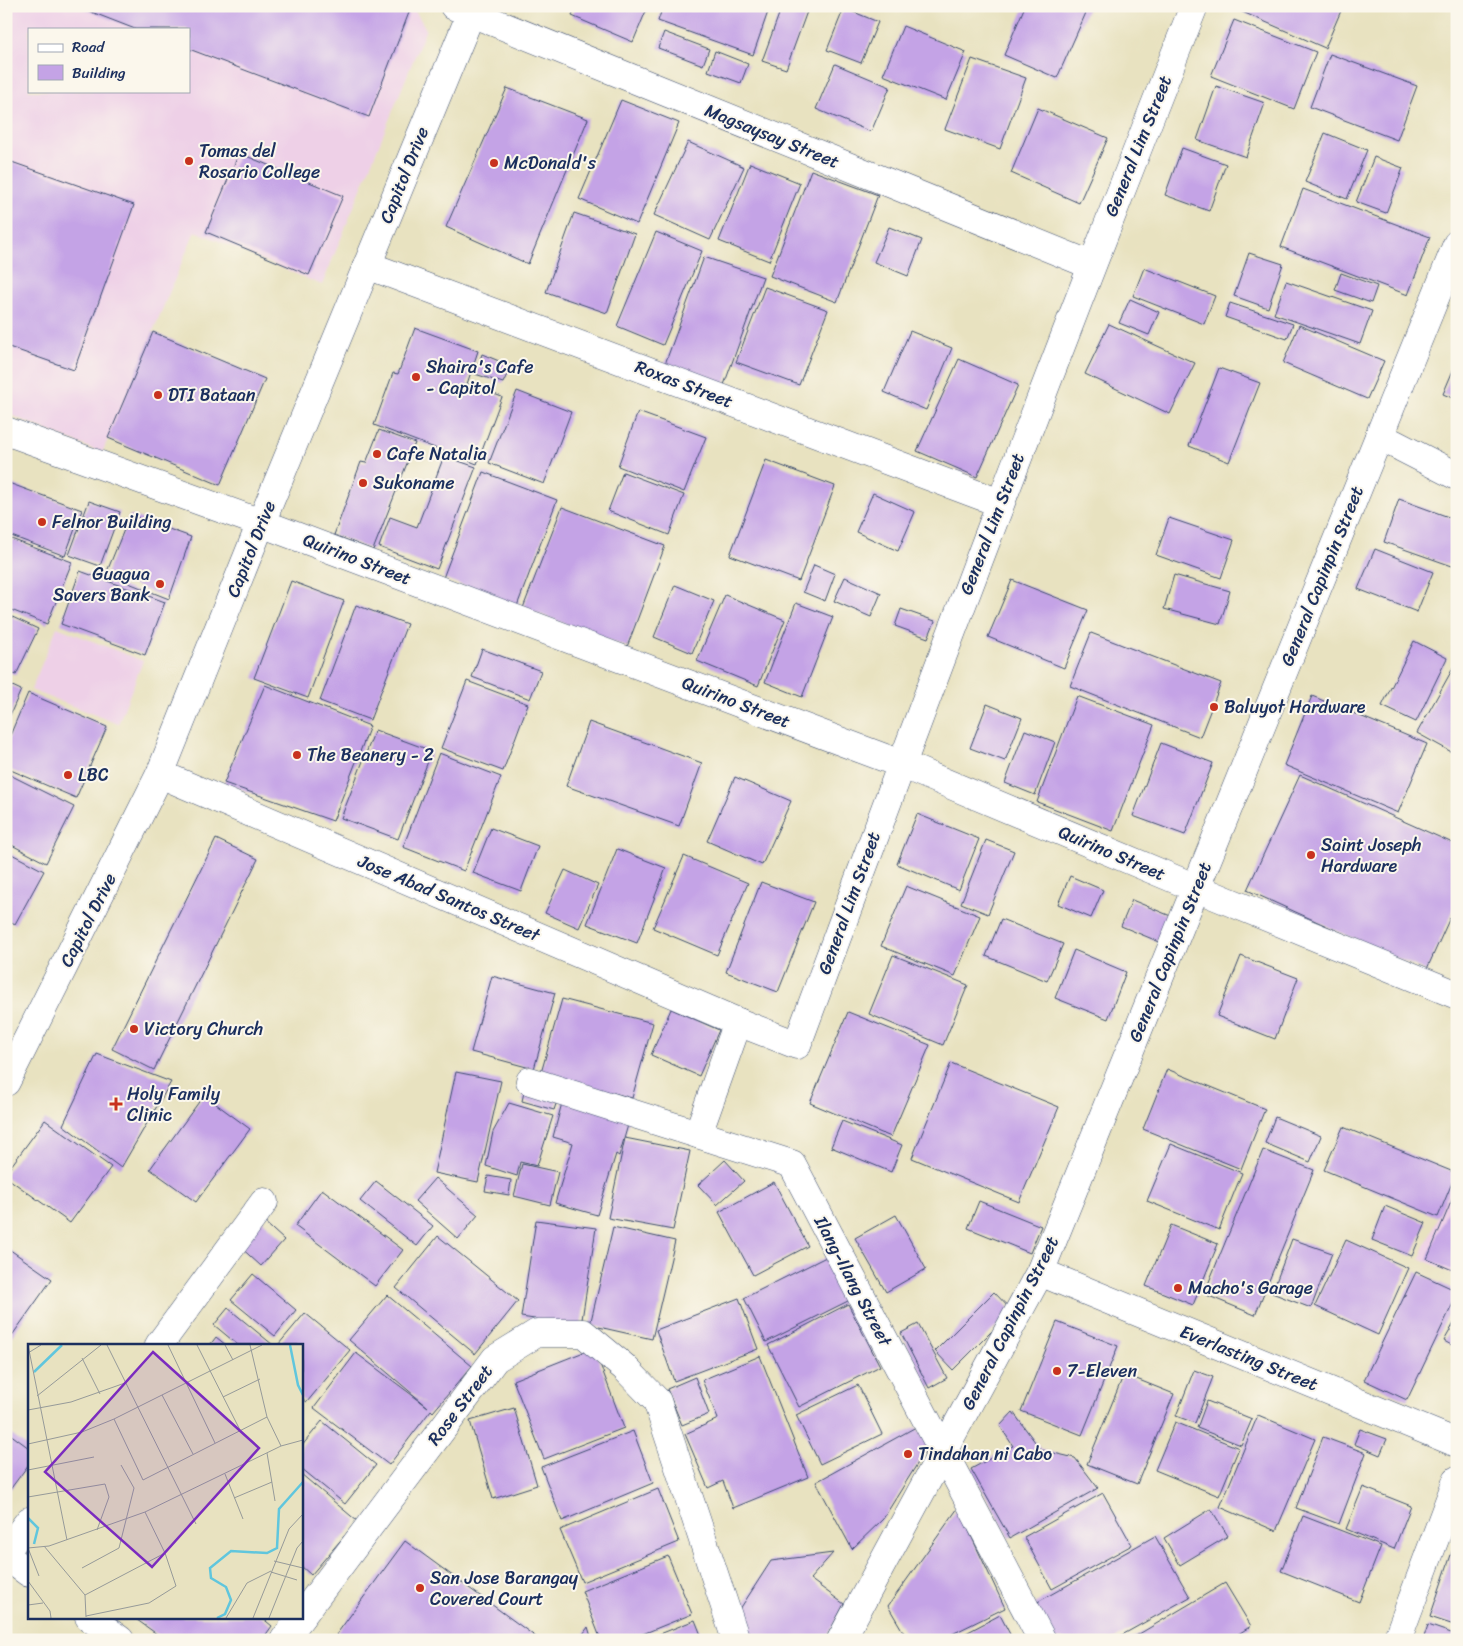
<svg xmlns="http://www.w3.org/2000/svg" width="1463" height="1646" font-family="Sriracha,sans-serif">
  <rect width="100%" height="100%" fill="#fbf7ec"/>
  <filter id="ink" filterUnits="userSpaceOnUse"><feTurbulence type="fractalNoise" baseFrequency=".02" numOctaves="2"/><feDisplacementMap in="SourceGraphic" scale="10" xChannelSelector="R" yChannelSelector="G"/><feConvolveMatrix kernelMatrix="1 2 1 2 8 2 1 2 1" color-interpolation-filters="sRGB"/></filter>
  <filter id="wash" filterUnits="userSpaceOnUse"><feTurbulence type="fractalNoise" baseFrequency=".0096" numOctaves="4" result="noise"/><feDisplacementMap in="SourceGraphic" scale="20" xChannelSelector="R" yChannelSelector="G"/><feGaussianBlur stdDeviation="1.12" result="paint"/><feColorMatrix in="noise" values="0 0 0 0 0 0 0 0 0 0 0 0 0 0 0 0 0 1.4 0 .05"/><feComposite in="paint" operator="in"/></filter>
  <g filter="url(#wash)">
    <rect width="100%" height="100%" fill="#e8e2c0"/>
    <!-- built -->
    <g fill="#eed0e7" fill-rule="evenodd">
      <path d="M6,6H407L414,9L426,29L322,285L195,231L102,453L6,413ZM29,29H189V91H29Z"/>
      <polygon points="57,627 143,661 118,724 31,690"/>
      <polygon points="1457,1173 1457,1276 1420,1258"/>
    </g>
    <g id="blocks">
      <!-- building -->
      <g fill="#c4a3e6">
        <polygon points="76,6 399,6 410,10 369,117 189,49 189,29 135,29"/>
        <polygon points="576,6 648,6 633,42 572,16"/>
        <polygon points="663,6 770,6 753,55 658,21"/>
        <polygon points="782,6 809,6 786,69 762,61"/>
        <polygon points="1025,6 1089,6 1057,78 1004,55"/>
        <polygon points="1240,6 1343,6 1325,48 1238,10"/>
        <polygon points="844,8 878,22 861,63 827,50"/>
        <polygon points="1234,20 1316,52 1294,109 1211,76"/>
        <polygon points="903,26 966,52 946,100 883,75"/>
        <polygon points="664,32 709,49 703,65 658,48"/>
        <polygon points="715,51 748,64 741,83 708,71"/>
        <polygon points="1330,54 1417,86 1397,140 1310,107"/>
        <polygon points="972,59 1026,78 1000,149 945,129"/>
        <polygon points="835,64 890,87 871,132 816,109"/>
        <polygon points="1216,86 1265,103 1246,157 1197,140"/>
        <polygon points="507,88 588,119 528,264 446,227"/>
        <polygon points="621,100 679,123 637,224 579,199"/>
        <polygon points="1038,108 1108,138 1079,203 1011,173"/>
        <polygon points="1325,133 1367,150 1347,199 1305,182"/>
        <polygon points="688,142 744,167 710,240 654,215"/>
        <polygon points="1182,148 1226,164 1209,211 1165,195"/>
        <polygon points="239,153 343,196 309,275 206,232"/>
        <polygon points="1374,157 1403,168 1386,213 1356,202"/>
        <polygon points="6,160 134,205 74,370 6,346"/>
        <polygon points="750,163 800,183 769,261 719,241"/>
        <polygon points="811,170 878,195 837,302 770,276"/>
        <polygon points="1303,189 1430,237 1408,295 1281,247"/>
        <polygon points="574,213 635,234 607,313 546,292"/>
        <polygon points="889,227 922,240 908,276 874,262"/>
        <polygon points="656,232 702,251 663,345 617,326"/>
        <polygon points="1249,253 1283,264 1268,308 1234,296"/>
        <polygon points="704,257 763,277 724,385 665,364"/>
        <polygon points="1144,268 1215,296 1204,324 1133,296"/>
        <polygon points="1341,273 1377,286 1371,303 1335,290"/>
        <polygon points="1286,281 1372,311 1360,344 1274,314"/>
        <polygon points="765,287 828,310 799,385 736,362"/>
        <polygon points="1130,299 1159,312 1149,335 1119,323"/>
        <polygon points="1230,303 1293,324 1287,339 1225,317"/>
        <polygon points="1109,324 1195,363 1170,414 1085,374"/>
        <polygon points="1299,325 1384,361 1367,399 1283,363"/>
        <polygon points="415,328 478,351 467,384 502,397 477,464 374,425 393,373 398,374"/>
        <polygon points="910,331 952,348 926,410 884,392"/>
        <polygon points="153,332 265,379 220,485 108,438"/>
        <polygon points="482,354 511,366 503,383 475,374"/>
        <polygon points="959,359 1018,385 977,477 917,451"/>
        <polygon points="1457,361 1457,400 1443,394"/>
        <polygon points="1219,368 1260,383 1229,462 1189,446"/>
        <polygon points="517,391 571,412 544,484 489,463"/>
        <polygon points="638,412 706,437 684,492 618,466"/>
        <polygon points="379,430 415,443 373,550 334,535 361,462 366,463"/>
        <polygon points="444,456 476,467 437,569 379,547 390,517 417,527"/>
        <polygon points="766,460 835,486 799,581 730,555"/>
        <polygon points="483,472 557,500 517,606 443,578"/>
        <polygon points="623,472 684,495 669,535 608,511"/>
        <polygon points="6,482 82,510 65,556 6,534"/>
        <polygon points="873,493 915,512 898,551 856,532"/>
        <polygon points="1399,499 1457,520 1457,562 1455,567 1384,542"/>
        <polygon points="89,501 120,512 100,566 69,555"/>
        <polygon points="562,507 665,546 627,647 523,608"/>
        <polygon points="130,515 191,537 169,599 106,574"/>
        <polygon points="1169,518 1234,540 1221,578 1156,555"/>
        <polygon points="6,537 72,562 47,624 6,608"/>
        <polygon points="1375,549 1433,572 1417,612 1358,589"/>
        <polygon points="814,565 835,574 825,601 803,592"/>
        <polygon points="80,571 165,602 145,655 61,624"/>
        <polygon points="1174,575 1230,591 1220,624 1164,609"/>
        <polygon points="845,577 881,593 871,617 834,601"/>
        <polygon points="1012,580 1088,610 1064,668 988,637"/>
        <polygon points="291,581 344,601 308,698 254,678"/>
        <polygon points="675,585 714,601 692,653 654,637"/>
        <polygon points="725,595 785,620 758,686 697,661"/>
        <polygon points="796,603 833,617 802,697 765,682"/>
        <polygon points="356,605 407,624 370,720 320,701"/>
        <polygon points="901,609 935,621 928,638 895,626"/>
        <polygon points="6,614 38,629 16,675 6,671"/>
        <polygon points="1091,633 1221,683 1200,737 1070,686"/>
        <polygon points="1414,641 1447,658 1416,722 1382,706"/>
        <polygon points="482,649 541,671 530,699 472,677"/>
        <polygon points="1457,661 1457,755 1417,733"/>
        <polygon points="467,681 528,704 503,771 441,748"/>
        <polygon points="6,683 21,690 6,724"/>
        <polygon points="265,685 370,726 333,821 224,783"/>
        <polygon points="28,693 107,727 76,798 6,768 6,745"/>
        <polygon points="1077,696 1154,725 1113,831 1037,802"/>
        <polygon points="1312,696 1427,744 1398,813 1284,765"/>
        <polygon points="987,704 1022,718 1005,761 970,748"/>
        <polygon points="589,722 702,763 679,826 566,786"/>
        <polygon points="375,730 432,751 398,839 341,818"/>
        <polygon points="1025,730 1055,742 1035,795 1005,783"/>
        <polygon points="1161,743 1213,763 1185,835 1133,816"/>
        <polygon points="439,753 501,777 464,871 403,847"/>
        <polygon points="6,773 74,807 46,863 6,842"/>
        <polygon points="1300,775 1457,845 1457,902 1426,971 1247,890"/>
        <polygon points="735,777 791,801 762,865 707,841"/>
        <polygon points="917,814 979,839 959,890 897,864"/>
        <polygon points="491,828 538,846 521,891 473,873"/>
        <polygon points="216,839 258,859 154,1070 112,1049"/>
        <polygon points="986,840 1014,851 988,914 961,903"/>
        <polygon points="617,849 666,868 637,943 587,924"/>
        <polygon points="6,851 44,871 15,924 6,919"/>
        <polygon points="684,856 748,883 717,955 653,928"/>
        <polygon points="565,870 598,885 579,928 545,913"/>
        <polygon points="1070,876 1103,890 1091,918 1058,904"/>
        <polygon points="761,882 814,902 778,992 726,972"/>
        <polygon points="906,886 980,916 955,976 881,946"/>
        <polygon points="1132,900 1173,917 1162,943 1121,926"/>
        <polygon points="1001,919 1063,944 1047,981 986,956"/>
        <polygon points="1074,950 1126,972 1108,1019 1055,998"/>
        <polygon points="893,955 968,985 943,1045 869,1014"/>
        <polygon points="1241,956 1298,978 1275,1039 1217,1016"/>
        <polygon points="492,976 555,993 534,1069 471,1052"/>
        <polygon points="562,999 653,1023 632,1098 541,1073"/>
        <polygon points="671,1009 719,1030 699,1076 651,1055"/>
        <polygon points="848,1012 930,1045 891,1137 810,1103"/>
        <polygon points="97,1054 171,1082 121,1168 63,1125"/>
        <polygon points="951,1063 1059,1107 1019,1202 912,1158"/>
        <polygon points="1167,1069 1265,1109 1241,1169 1143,1129"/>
        <polygon points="456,1072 501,1081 478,1182 434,1173"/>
        <polygon points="525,1088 558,1098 554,1110 522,1101"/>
        <polygon points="204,1095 250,1129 196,1202 150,1169"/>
        <polygon points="563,1099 630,1118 619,1156 616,1154 597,1215 555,1203 573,1143 553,1137"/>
        <polygon points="509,1103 553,1116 537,1166 520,1162 517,1176 486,1166 493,1132"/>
        <polygon points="1275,1117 1321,1136 1310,1162 1265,1143"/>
        <polygon points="45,1120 111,1167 70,1223 6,1177 6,1173"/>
        <polygon points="842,1121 902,1145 891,1172 831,1147"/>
        <polygon points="1343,1127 1456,1173 1438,1217 1324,1170"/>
        <polygon points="625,1138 690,1151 673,1230 608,1218"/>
        <polygon points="1171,1144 1242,1173 1219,1230 1147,1201"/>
        <polygon points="1263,1150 1314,1170 1255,1315 1204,1294"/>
        <polygon points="725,1160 744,1181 717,1205 698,1185"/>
        <polygon points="522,1164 558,1172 550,1205 514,1196"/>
        <polygon points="488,1176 511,1180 509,1195 485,1191"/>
        <polygon points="435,1178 478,1215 458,1239 415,1201"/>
        <polygon points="376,1181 433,1226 417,1246 360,1201"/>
        <polygon points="774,1182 808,1246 753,1275 719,1212"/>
        <polygon points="1457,1188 1457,1272 1427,1259"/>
        <polygon points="322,1189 403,1250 375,1286 295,1226"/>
        <polygon points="979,1201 1041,1226 1030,1253 968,1228"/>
        <polygon points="1385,1206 1426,1223 1412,1256 1372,1240"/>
        <polygon points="896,1215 926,1269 886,1292 855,1238"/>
        <polygon points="261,1219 284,1240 261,1266 238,1245"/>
        <polygon points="536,1220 596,1228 581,1326 521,1317"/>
        <polygon points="1171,1225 1218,1244 1193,1305 1146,1286"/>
        <polygon points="613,1227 675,1241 652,1339 590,1325"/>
        <polygon points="438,1236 518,1301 475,1354 396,1288"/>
        <polygon points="1292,1239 1332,1253 1311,1308 1272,1293"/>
        <polygon points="1346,1240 1408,1268 1378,1335 1315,1306"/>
        <polygon points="6,1247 52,1279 6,1344"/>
        <polygon points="830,1255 852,1299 766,1342 744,1298"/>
        <polygon points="1416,1272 1457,1291 1457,1295 1407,1400 1364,1380"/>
        <polygon points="253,1274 296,1310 275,1336 231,1300"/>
        <polygon points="994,1292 1012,1311 953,1370 935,1351"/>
        <polygon points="387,1295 472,1366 433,1412 431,1410 389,1465 314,1408 356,1353 428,1407 349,1340"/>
        <polygon points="739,1298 758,1349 674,1381 656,1330"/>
        <polygon points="848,1304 880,1366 799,1407 768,1345"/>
        <polygon points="228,1308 273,1345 238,1345 214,1325"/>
        <polygon points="305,1313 350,1350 307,1402 301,1398 301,1345 278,1345"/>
        <polygon points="1457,1318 1457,1348 1444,1341"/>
        <polygon points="1057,1322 1118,1346 1082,1435 1021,1411"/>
        <polygon points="918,1324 947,1378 929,1388 901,1333"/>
        <polygon points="216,1337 226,1345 210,1345"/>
        <polygon points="594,1348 624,1428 544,1459 513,1380"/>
        <polygon points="760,1356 808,1477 733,1508 723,1481 708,1488 685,1434 718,1419 702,1380"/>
        <polygon points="1194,1370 1213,1377 1195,1423 1176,1416"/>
        <polygon points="1124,1374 1174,1394 1137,1484 1087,1464"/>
        <polygon points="695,1377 709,1414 682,1425 667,1389"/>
        <polygon points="858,1385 882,1434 820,1464 796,1415"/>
        <polygon points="1207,1401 1252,1419 1241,1445 1197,1428"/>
        <polygon points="514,1408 537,1485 493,1499 470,1421"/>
        <polygon points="1013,1412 1041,1450 1075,1458 1098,1488 1010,1538 971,1469 1013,1446 1000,1426"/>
        <polygon points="1258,1415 1315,1439 1276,1531 1220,1507"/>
        <polygon points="322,1421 376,1465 345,1504 301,1468 301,1447"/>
        <polygon points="1175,1422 1239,1448 1219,1496 1155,1470"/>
        <polygon points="916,1427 929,1445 883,1519 852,1549 816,1482"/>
        <polygon points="1360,1429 1387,1439 1380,1455 1354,1444"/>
        <polygon points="6,1431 29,1448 29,1464 6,1495"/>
        <polygon points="633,1431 653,1483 562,1521 541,1467"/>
        <polygon points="1323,1437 1366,1453 1339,1524 1296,1508"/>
        <polygon points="301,1474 357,1521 311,1575 301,1566"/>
        <polygon points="1363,1487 1411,1506 1394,1549 1346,1529"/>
        <polygon points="658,1489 679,1542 582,1582 560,1530"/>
        <polygon points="1103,1493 1132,1545 1052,1589 1024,1537"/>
        <polygon points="958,1508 1005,1608 940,1640 908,1640 888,1606"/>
        <polygon points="1211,1509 1228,1536 1180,1565 1164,1538"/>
        <polygon points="1303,1516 1381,1546 1359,1602 1281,1571"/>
        <polygon points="1155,1536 1190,1597 1113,1640 1054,1640 1034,1604"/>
        <polygon points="1456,1540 1457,1540 1457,1626 1430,1617"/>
        <polygon points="405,1541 540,1640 343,1640 336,1635"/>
        <polygon points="833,1553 810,1579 844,1604 825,1640 750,1640 740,1609 771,1561"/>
        <polygon points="668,1556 692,1614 628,1640 601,1640 582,1591"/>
        <polygon points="1225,1583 1251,1626 1229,1640 1129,1640"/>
        <polygon points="1000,1615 1013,1640 953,1640"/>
        <polygon points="133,1617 261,1617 272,1626 262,1640 165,1640"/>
        <polygon points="695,1620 703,1640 645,1640"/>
        <polygon points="1428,1625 1457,1635 1457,1640 1423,1640"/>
        <polygon points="588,1627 592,1640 579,1640"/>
      </g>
    </g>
  </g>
  <g filter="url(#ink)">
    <use href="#blocks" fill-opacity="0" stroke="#3a4a6d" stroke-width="1"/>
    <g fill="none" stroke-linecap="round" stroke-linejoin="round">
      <defs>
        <g id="minor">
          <polyline points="454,6 1091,265"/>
          <polyline points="367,265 1000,503"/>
          <polyline points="6,431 261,523 901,764 1196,888 1457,995"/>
          <polyline points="1379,436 1457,476"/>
          <path d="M160,774L738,1022L797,1045C926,697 1057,351 1194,6"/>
          <polyline points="530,1081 792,1164 1042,1640"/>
          <polyline points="698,1134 738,1022"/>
          <polyline points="1040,1272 1457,1443"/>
          <polyline points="159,1345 264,1202"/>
          <polyline points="6,1551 29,1521"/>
          <polyline points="301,1617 495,1359 537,1333 583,1333 624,1367 657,1401 736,1640"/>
          <polyline points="284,1640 301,1617"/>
          <polyline points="1397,1640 1457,1480"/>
        </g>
        <g id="tertiary">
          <polyline points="6,1082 160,774 261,523 474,6"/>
          <polyline points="6,1556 29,1573"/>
          <polyline points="89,1617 120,1640"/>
          <polyline points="841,1640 1040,1272 1457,244"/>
        </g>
      </defs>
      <!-- minor casing -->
      <use href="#minor" stroke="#3a4a6d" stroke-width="29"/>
      <!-- tertiary casing -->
      <use href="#tertiary" stroke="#3a4a6d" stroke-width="29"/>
      <!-- minor -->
      <use href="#minor" stroke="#fff" stroke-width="28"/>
      <!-- tertiary -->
      <use href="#tertiary" stroke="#fff" stroke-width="28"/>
    </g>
  </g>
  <!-- markers -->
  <g fill="#c8321e" stroke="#fbf7ec" stroke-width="2">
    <circle cx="189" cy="161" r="5"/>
    <circle cx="494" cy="163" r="5"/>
    <circle cx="416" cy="377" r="5"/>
    <circle cx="158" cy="395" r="5"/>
    <circle cx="377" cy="454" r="5"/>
    <circle cx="363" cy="483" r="5"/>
    <circle cx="42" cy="522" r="5"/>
    <circle cx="160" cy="584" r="5"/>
    <circle cx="1214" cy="707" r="5"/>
    <circle cx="297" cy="755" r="5"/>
    <circle cx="68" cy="775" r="5"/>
    <circle cx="1311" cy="855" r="5"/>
    <circle cx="134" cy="1029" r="5"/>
    <path d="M113.5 1096.5h5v5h5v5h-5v5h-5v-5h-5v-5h5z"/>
    <circle cx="1178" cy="1288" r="5"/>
    <circle cx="1057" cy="1371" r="5"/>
    <circle cx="908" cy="1454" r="5"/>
    <circle cx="420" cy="1588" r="5"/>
  </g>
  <g text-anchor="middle" stroke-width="4" stroke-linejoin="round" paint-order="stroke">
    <!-- street labels -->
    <g font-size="18" fill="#1b2f5e" stroke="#fbf7ec">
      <text transform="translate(772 136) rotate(22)" y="6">Magsaysay Street</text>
      <text transform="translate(1138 146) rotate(-68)" y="6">General Lim Street</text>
      <text transform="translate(404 175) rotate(-68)" y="6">Capitol Drive</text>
      <text transform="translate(684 384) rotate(21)" y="6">Roxas Street</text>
      <text transform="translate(992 524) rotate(-69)" y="6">General Lim Street</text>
      <text transform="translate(251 549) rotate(-68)" y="6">Capitol Drive</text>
      <text transform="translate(357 559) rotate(21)" y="6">Quirino Street</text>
      <text transform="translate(1322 576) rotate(-68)" y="6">General Capinpin Street</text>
      <text transform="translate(736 702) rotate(21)" y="6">Quirino Street</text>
      <text transform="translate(1112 853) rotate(23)" y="6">Quirino Street</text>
      <text transform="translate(449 898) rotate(23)" y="6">Jose Abad Santos Street</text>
      <text transform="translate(849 903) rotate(-70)" y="6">General Lim Street</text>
      <text transform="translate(88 920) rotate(-63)" y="6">Capitol Drive</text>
      <text transform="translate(1170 952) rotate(-68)" y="6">General Capinpin Street</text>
      <text transform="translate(853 1281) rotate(62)" y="6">Ilang-Ilang Street</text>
      <text transform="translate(1010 1323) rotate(-63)" y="6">General Capinpin Street</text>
      <text transform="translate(1249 1358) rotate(22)" y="6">Everlasting Street</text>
      <text transform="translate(460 1405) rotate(-53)" y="6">Rose Street</text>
    </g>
    <!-- poi labels -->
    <g font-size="18" fill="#1b2f5e" stroke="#fbf7ec" text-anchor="start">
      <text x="199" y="157">Tomas del<tspan x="199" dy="21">Rosario College</tspan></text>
      <text x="504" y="169">McDonald's</text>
      <text x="426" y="373">Shaira's Cafe<tspan x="426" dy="21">- Capitol</tspan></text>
      <text x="168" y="401">DTI Bataan</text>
      <text x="387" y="460">Cafe Natalia</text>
      <text x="373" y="489">Sukoname</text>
      <text x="52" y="528">Felnor Building</text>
      <text x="150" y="580" text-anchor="end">Guagua<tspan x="150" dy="21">Savers Bank</tspan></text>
      <text x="1224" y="713">Baluyot Hardware</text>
      <text x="307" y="761">The Beanery - 2</text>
      <text x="78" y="781">LBC</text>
      <text x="1321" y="851">Saint Joseph<tspan x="1321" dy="21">Hardware</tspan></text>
      <text x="144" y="1035">Victory Church</text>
      <text x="127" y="1100">Holy Family<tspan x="127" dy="21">Clinic</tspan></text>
      <text x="1188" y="1294">Macho's Garage</text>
      <text x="1067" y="1377">7-Eleven</text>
      <text x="918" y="1460">Tindahan ni Cabo</text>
      <text x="430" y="1584">San Jose Barangay<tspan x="430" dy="21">Covered Court</tspan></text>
    </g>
  </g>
  <!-- overview -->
  <g transform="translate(28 1344)">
    <rect width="275" height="275" fill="#e8e2c0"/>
    <path fill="none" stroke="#60c6dd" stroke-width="2.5" d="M262,1L270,41L275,51M6,28L34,1M0,174L10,184L6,200M189,274L197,270L203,256L198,243L183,234L182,224L203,207L239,209L249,204L251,165L275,138"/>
    <path fill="none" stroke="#969a99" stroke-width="1" d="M0,1L39,196M79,1L168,180M140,1L187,99M169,1L212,86M197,1L205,16M222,1L239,73L253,102M0,9L13,1M54,14L72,50M134,51L165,110M9,52L73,1M195,53L232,35M0,66L43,58L97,39M86,75L115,136L239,73M0,100L54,88L86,75L234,1M239,109L247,157M0,126L66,113M197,130L215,175M0,153L77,140L81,153L69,186M206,154L244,138M16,202L57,251L58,273M0,204L21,202L117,168L253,102L275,96M0,204L11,232M246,217L275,224M54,224L91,204L106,144L93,121M243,228L269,236M0,237L22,267L23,274M57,251L137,209M0,261L15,259M58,272L121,259L148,242L137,209L117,168M198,274L219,239L243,227M225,274L261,185L275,170M241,274L269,204L275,197"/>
    <path fill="#7b2cbf" fill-opacity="0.15" stroke="#7b2cbf" stroke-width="2.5" d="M125,8L231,104L124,223L17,128Z"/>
    <rect width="275" height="275" fill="none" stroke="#1b2f5e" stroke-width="2.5"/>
  </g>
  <!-- margin -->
  <rect width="1463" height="1646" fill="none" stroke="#fbf7ec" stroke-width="25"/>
  <!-- legend -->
  <rect x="28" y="28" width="162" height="65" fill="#fbf7ec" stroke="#a1a7b3"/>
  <rect x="38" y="44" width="25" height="8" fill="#ffffff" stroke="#a1a7b3"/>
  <text x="72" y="52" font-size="15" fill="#1b2f5e">Road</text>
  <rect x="38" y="65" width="25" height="15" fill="#c4a3e6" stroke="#a1a7b3"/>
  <text x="72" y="78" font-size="15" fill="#1b2f5e">Building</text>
</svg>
